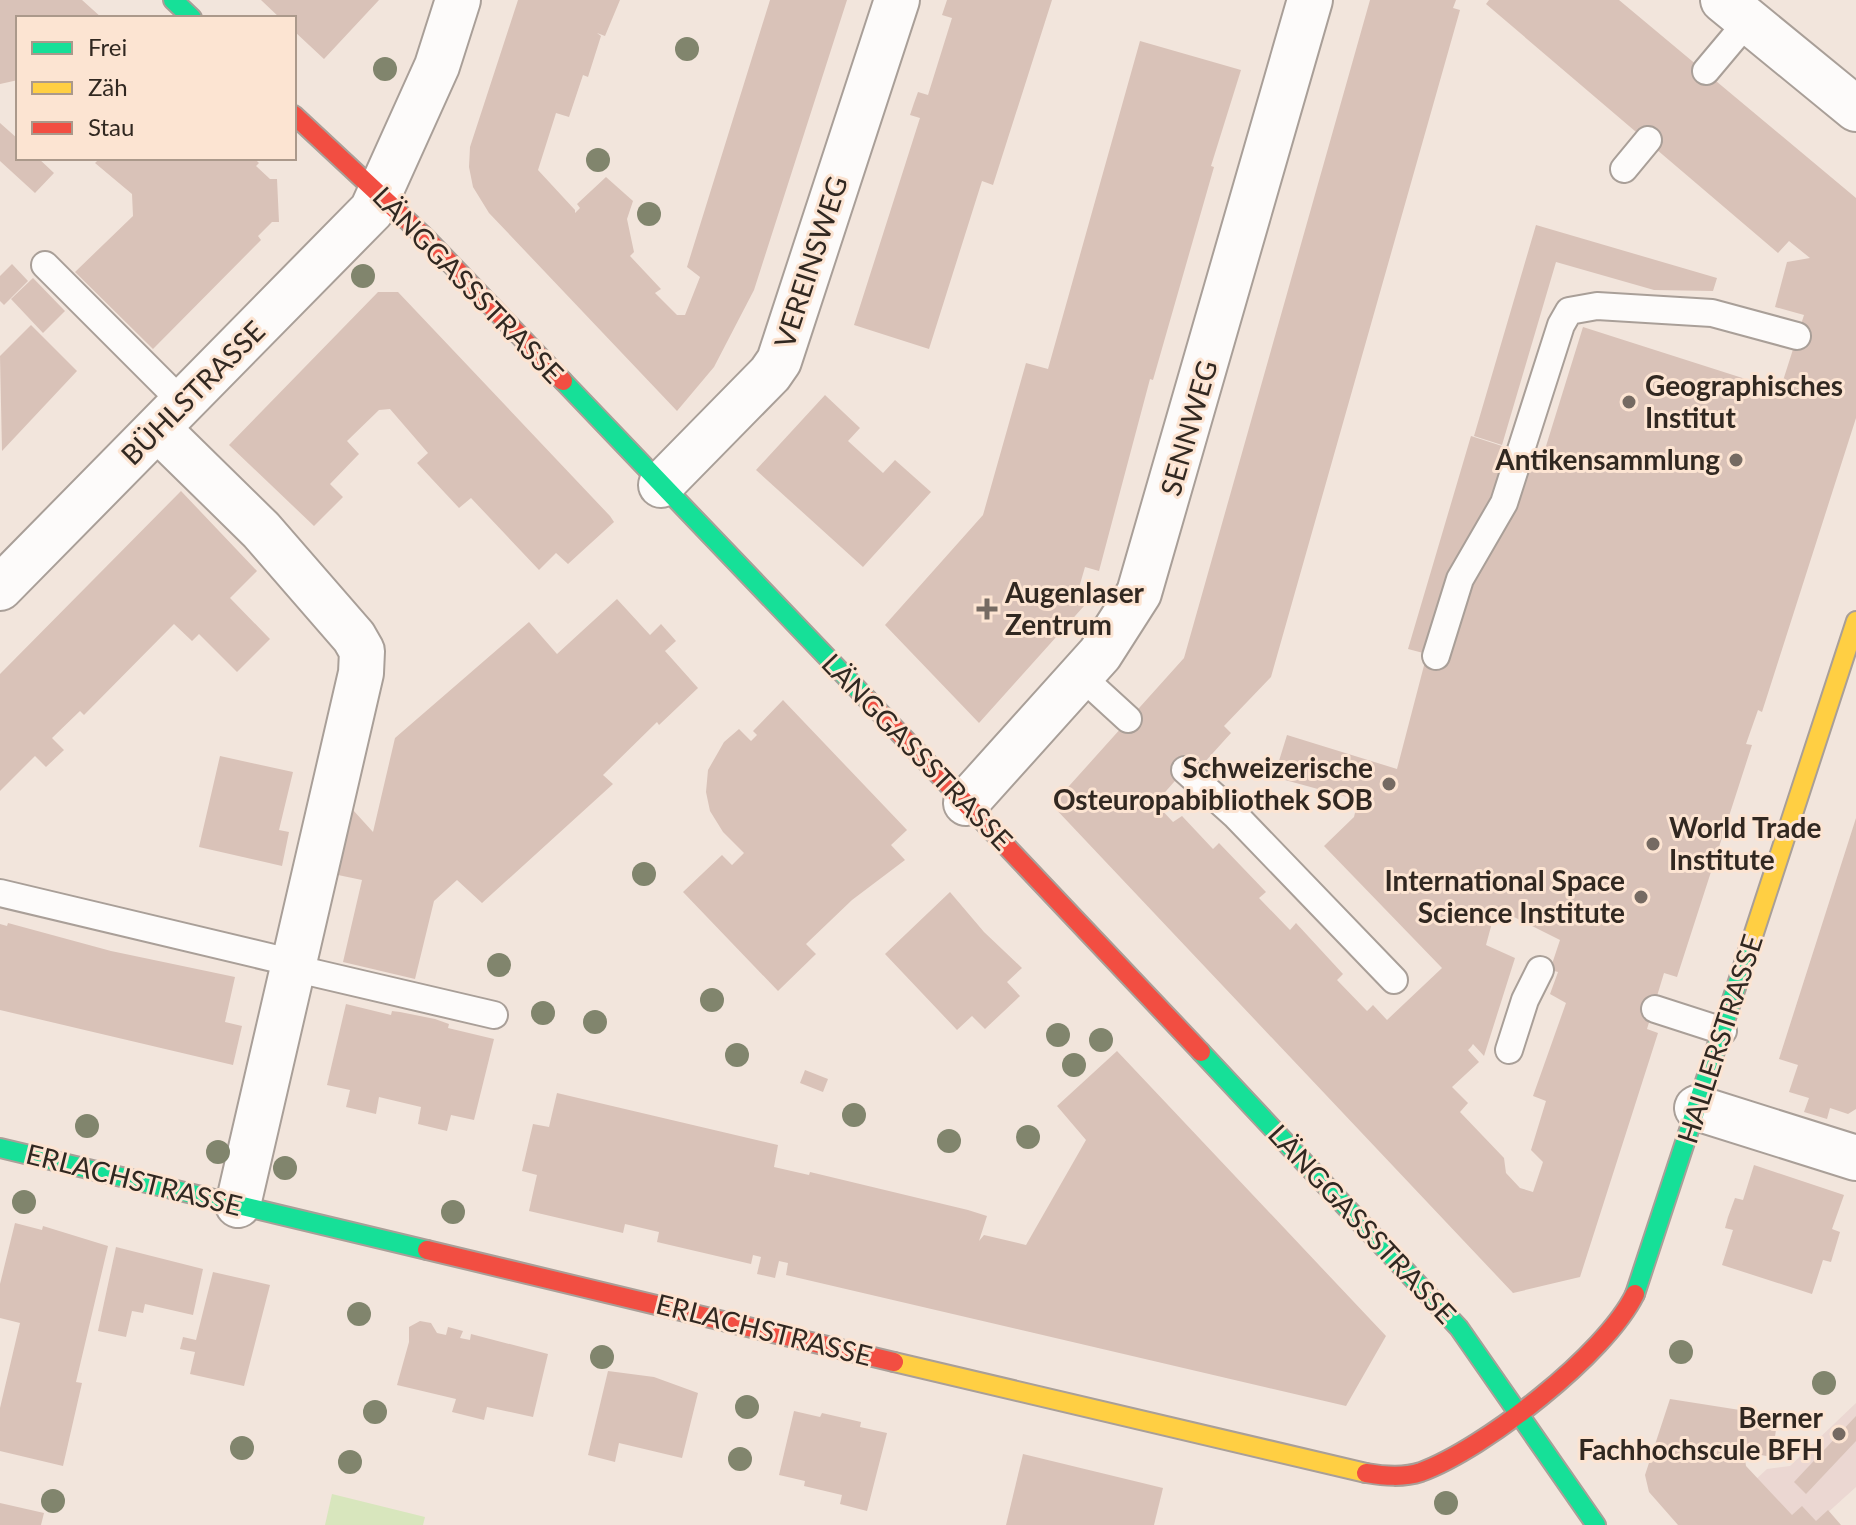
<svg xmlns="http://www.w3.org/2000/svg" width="1856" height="1525" font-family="Lato,sans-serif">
  <rect width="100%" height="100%" fill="#f2e5dc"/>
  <!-- industrial -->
  <polygon fill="#ebd7d2" points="1856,1403 1856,1487 1814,1525 1707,1525 1767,1469 1790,1466"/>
  <!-- green -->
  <polygon fill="#d8e6bd" points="332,1494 425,1517 423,1525 325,1525"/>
  <!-- building -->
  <g fill="#d9c2b8" fill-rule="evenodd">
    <polygon points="0,0 82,0 102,18 18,18 18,80 0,84"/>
    <polygon points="261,0 379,0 324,59 294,31 294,18 280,18"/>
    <polygon points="518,0 620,0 605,36 597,33 601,36 588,77 583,75 569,117 556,113 538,170 575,210 575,213 580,208 577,204 606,177 633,201 627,219 634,252 630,256 661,289 655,293 677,315 685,315 700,277 687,267 770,0 847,0 754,290 714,367 677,411 489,213 473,187 469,167 470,147"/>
    <polygon points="947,0 1052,0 993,185 982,181 929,349 854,325 920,118 910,115 914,103 918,92 928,95 952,18 942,15"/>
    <path d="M1370,0H1456L1453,8L1460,10L1271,677L1224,726L1231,733L1203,764L1196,757L1159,799L1158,806L1173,822L1182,816L1213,849L1219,843L1266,892L1259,898L1290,930L1296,923L1343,974L1337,980L1367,1011L1373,1005L1387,1020L1442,968L1324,846L1354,817L1358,800L1274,777L1287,735L1397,769L1427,654L1408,649L1471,436L1542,459L1583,327L1780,390L1804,315L1775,307L1787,262L1810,258L1789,241L1778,253L1486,4L1489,0H1619L1856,198V418L1762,712L1758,710L1746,744L1752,745L1677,977L1664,973L1647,1029L1658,1033L1580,1277L1513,1293L1052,805L1184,658ZM1496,908L1560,940L1550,970L1558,972L1550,994L1566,1003L1533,1096L1546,1101L1531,1150L1543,1162L1533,1192L1520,1188L1506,1173L1504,1158L1460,1112L1468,1103L1452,1087L1479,1062L1468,1050L1471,1047L1473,1044L1484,1056L1515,958L1486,945Z"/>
    <polygon points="1140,41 1241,70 1211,166 1214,167 1153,380 1150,379 1099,571 1085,567 1076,598 1084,606 979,723 885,625 983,515 1026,363 1048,369"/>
    <polygon points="0,123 18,139 18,158 38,158 54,173 35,193 0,161"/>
    <polygon points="100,158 254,158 259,163 256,166 270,179 277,179 279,222 272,222 258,236 261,240 153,349 75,272 133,216 132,194 95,163"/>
    <polygon points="1536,225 1717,278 1713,291 1654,290 1556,262 1502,445 1474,436"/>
    <polygon points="12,264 28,281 4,305 0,301 0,276"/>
    <polygon points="33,278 65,311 43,333 11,299"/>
    <polygon points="378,292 398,292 610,516 614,522 568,564 556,553 539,570 471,498 459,508 417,463 428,453 390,409 379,410 347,441 359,454 330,484 343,497 314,526 229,445"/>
    <polygon points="31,325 77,371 2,451 0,356"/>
    <polygon points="825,395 860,428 848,441 883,473 895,460 931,492 863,567 756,470"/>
    <polygon points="181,491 257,571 230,598 270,639 237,672 199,634 192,641 174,624 84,715 80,711 52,738 64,750 46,767 35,756 0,791 0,674"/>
    <polygon points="617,599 650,635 661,624 669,633 676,641 665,651 698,688 659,725 657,722 603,775 613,784 482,903 457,880 434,901 415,979 343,962 362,880 338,875 353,810 373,832 395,738 529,622 557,654"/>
    <polygon points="783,700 907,830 891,845 905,860 852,900 806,944 816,954 778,991 683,892 722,855 732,865 744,853 723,832 710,811 706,792 708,770 724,742 739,729 751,741 757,735 753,731"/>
    <polygon points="220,756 293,772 279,830 289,832 282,866 199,847"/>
    <polygon points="1856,818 1856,1109 1848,1114 1830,1108 1827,1119 1804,1112 1809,1098 1789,1092 1798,1065 1779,1059"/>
    <polygon points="950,892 984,932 1022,968 1007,982 1020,996 985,1029 972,1016 957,1030 885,954"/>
    <polygon points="8,923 111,951 235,977 225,1022 242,1026 233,1065 0,1010 0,924 7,926"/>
    <polygon points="346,1004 391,1015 392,1011 400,1012 435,1019 449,1024 448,1028 494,1039 474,1120 451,1115 447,1131 418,1124 421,1107 379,1097 376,1114 346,1107 350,1090 327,1085"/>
    <polygon points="1117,1051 1386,1336 1346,1406 786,1275 788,1263 779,1261 775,1278 757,1274 761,1257 753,1255 751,1264 657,1242 659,1232 625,1224 623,1233 529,1211 537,1175 522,1171 533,1124 549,1127 557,1093 778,1145 774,1167 809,1175 810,1172 968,1210 987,1216 979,1241 984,1235 1026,1245 1086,1140 1057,1106"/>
    <polygon points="805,1070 828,1079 823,1092 800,1083"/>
    <polygon points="1754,1165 1844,1195 1832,1229 1840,1232 1831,1262 1823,1260 1812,1294 1722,1265 1733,1230 1725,1228 1728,1217 1735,1198 1743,1200"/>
    <polygon points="15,1223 42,1230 43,1226 108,1246 76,1382 82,1383 63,1466 0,1451 0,1408 20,1323 0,1318 0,1284"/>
    <polygon points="116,1247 203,1269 193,1315 145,1304 143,1313 132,1311 126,1337 98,1331"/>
    <polygon points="213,1272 270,1285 244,1386 190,1374 195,1352 180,1349 183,1337 196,1340"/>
    <polygon points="420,1321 431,1323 437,1333 446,1335 448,1327 463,1331 460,1338 470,1340 471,1334 548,1354 533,1417 487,1407 484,1420 452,1412 456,1399 397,1385 409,1342 409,1327"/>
    <polygon points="608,1371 654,1377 698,1393 682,1458 619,1443 615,1462 588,1455"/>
    <polygon points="1670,1399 1778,1416 1772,1457 1744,1452 1746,1466 1792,1515 1802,1506 1816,1521 1828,1510 1841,1525 1678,1525 1649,1492 1645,1475"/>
    <polygon points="794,1411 820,1417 822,1413 861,1422 860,1427 887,1433 867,1511 840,1504 842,1495 804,1486 805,1481 779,1475"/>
    <polygon points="1856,1416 1856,1441 1806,1494 1794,1482"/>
    <polygon points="1023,1454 1163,1488 1154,1525 1006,1525"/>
    <polygon points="0,1503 44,1513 41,1525 0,1525"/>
  </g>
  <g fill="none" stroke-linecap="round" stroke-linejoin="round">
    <defs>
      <g id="lane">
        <polyline points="1706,71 1748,21"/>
        <polyline points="1624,169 1648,140"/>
        <polyline points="45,265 183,403"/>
        <polyline points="1436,656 1460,579 1504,503 1561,325 1569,311 1597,306 1712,313 1797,336"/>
        <polyline points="1081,676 1128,719"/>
        <polyline points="1185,770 1235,815 1394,980"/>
        <polyline points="0,893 294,963"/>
        <polyline points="293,968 494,1015"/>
        <polyline points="1655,1009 1723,1031"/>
        <polyline points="1509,1050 1525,1000 1540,970"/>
      </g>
      <g id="street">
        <polyline points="1723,0 1856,109"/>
        <polyline points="158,429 261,530 354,637 362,651 361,673 238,1205"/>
        <polyline points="661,485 770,374 779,361 897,0"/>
        <polyline points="0,588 372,210 437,66 458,0"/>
        <polyline points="966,803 1100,654 1139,593 1310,0"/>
        <polyline points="1697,1108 1856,1158"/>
      </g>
      <g id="fast">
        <polyline points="173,0 192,18"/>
        <polyline points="563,381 867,699"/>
        <polyline points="1201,1052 1459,1328 1596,1525"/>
        <polyline points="0,1148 427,1250"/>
        <polyline points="1635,1294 1753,936"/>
      </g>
      <g id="slow">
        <polyline points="1753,936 1856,621"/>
        <polyline points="894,1362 1366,1473"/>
      </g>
      <g id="jam">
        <polyline points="294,115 426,238 563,381"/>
        <polyline points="867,699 1201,1052"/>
        <polyline points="427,1250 894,1362"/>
        <path d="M1366,1473C1384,1476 1403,1478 1421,1472C1484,1449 1606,1354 1635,1294"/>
      </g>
    </defs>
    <!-- lane casing -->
    <use href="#lane" stroke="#a99f98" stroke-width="30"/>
    <!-- street casing -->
    <use href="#street" stroke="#a99f98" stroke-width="48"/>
    <!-- fast casing -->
    <use href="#fast" stroke="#a99f98" stroke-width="22"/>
    <!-- slow casing -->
    <use href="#slow" stroke="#a99f98" stroke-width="22"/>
    <!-- jam casing -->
    <use href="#jam" stroke="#a99f98" stroke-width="22"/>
    <!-- lane -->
    <use href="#lane" stroke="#fdfbfa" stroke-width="26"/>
    <!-- street -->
    <use href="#street" stroke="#fdfbfa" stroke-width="44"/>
    <!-- fast -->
    <use href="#fast" stroke="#16e098" stroke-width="18"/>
    <!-- slow -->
    <use href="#slow" stroke="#ffcf43" stroke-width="18"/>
    <!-- jam -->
    <use href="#jam" stroke="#f24e42" stroke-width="18"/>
  </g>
  <!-- trees -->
  <g fill="#81856d">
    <circle cx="687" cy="49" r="12"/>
    <circle cx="385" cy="69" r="12"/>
    <circle cx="598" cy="160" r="12"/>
    <circle cx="649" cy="214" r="12"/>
    <circle cx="363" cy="276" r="12"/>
    <circle cx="644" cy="874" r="12"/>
    <circle cx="499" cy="965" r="12"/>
    <circle cx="712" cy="1000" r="12"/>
    <circle cx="543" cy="1013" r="12"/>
    <circle cx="595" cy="1022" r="12"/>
    <circle cx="1058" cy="1035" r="12"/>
    <circle cx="1101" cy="1040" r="12"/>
    <circle cx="737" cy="1055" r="12"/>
    <circle cx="1074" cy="1065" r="12"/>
    <circle cx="854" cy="1115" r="12"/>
    <circle cx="87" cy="1126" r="12"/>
    <circle cx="1028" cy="1137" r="12"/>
    <circle cx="949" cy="1141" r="12"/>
    <circle cx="218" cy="1152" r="12"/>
    <circle cx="285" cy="1168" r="12"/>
    <circle cx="24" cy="1202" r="12"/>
    <circle cx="453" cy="1212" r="12"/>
    <circle cx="359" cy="1314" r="12"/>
    <circle cx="1681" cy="1352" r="12"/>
    <circle cx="602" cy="1357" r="12"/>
    <circle cx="1824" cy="1383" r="12"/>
    <circle cx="747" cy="1407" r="12"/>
    <circle cx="375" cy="1412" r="12"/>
    <circle cx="242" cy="1448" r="12"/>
    <circle cx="740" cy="1459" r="12"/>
    <circle cx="350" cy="1462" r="12"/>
    <circle cx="53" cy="1501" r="12"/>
    <circle cx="1446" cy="1503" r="12"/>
  </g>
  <!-- markers -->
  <g fill="#756a62" stroke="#fce4d2" stroke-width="3">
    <circle cx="1629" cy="402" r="8"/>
    <circle cx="1736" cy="460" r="8"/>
    <path d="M983 597h8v8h8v8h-8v8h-8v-8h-8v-8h8z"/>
    <circle cx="1389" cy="784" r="8"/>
    <circle cx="1653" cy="844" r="8"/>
    <circle cx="1641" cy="897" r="8"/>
    <circle cx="1839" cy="1434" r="8"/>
  </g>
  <g text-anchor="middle" stroke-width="6" stroke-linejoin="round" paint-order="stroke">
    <!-- street labels -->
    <g font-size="28" fill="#312821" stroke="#fce4d2">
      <text transform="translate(811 262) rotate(-72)" y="10">VEREINSWEG</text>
      <text transform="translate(468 285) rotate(46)" y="10">LÄNGGASSSTRASSE</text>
      <text transform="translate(193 393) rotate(-45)" y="10">BÜHLSTRASSE</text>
      <text transform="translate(1189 428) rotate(-74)" y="10">SENNWEG</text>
      <text transform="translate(917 752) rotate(46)" y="10">LÄNGGASSSTRASSE</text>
      <text transform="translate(1720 1039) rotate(-72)" y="10">HALLERSTRASSE</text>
      <text transform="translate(134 1180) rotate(14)" y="10">ERLACHSTRASSE</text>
      <text transform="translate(1362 1224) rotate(47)" y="10">LÄNGGASSSTRASSE</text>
      <text transform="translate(764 1330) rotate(14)" y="10">ERLACHSTRASSE</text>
    </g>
    <!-- poi labels -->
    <g font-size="28" font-weight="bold" fill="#312821" stroke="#fce4d2" text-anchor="end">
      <text x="1645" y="396" text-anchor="start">Geographisches<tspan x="1645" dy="32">Institut</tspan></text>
      <text x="1720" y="470">Antikensammlung</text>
      <text x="1005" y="603" text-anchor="start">Augenlaser<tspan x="1005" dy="32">Zentrum</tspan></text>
      <text x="1373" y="778">Schweizerische<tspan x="1373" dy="32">Osteuropabibliothek SOB</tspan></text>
      <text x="1669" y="838" text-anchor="start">World Trade<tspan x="1669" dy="32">Institute</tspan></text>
      <text x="1625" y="891">International Space<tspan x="1625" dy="32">Science Institute</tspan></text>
      <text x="1823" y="1428">Berner<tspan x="1823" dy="32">Fachhochscule BFH</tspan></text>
    </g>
  </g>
  <!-- legend -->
  <rect x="16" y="16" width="280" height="144" fill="#fce4d2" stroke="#ab998b" stroke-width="2"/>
  <rect x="32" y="42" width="40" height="12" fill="#16e098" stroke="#ab998b" stroke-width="2"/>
  <text x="88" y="56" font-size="24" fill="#312821">Frei</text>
  <rect x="32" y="82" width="40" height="12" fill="#ffcf43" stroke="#ab998b" stroke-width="2"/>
  <text x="88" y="96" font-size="24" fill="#312821">Zäh</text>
  <rect x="32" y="122" width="40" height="12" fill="#f24e42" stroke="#ab998b" stroke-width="2"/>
  <text x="88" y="136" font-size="24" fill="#312821">Stau</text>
</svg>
